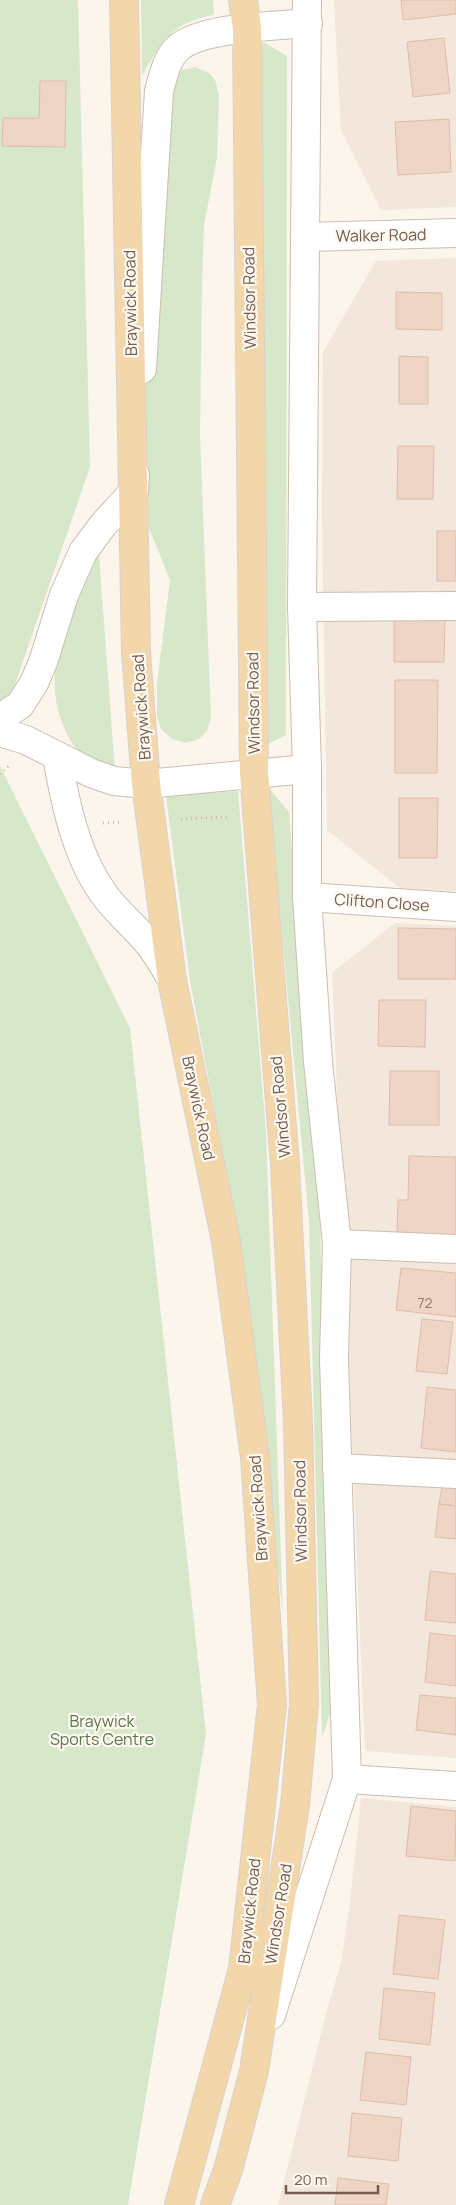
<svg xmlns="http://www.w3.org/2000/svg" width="456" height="2205" font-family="Manrope,sans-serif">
  <rect width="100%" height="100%" fill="#fbf5eb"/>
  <!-- residential -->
  <g fill="#f2e7da">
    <polygon points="334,0 456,0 456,207 381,210 341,130"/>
    <polygon points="456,258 456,891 401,889 327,830 322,512 323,352 376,261"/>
    <polygon points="395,923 456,926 456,1758 365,1751 332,973"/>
    <polygon points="361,1798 456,1807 456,2205 278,2205 327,2010 341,1963 350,1903"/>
  </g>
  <!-- green -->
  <g fill="#d7e8ca">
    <polygon points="0,0 78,0 90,467 0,728"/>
    <path d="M141,0H213L214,15C172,22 162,41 142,76Z"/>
    <polygon points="248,43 265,43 287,56 286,735 268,744"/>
    <polygon points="195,67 209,73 215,80 219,95 217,158 204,225 202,283 200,436 211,717 207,731 199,739 186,743 172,739 161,729 157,716 157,683 170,580 134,491 173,77 181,70"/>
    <path d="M93,555H99L115,771C104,765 87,760 78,751C70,743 64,728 60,717C42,661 73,607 93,555Z"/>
    <polygon points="0,766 130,1028 206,1734 128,2205 0,2205"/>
    <polygon points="268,787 289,812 320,1223 334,1702 322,1737 309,1221"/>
    <polygon points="238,791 266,1132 283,1615 239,1241 190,981 166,796"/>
  </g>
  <!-- building -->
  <g fill="#eed5c5" stroke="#e0bca7">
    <polygon points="401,0 456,0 456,14 403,20"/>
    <polygon points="444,38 450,93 413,97 407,42"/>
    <polygon points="40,81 66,81 65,147 2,146 3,118 39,118"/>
    <polygon points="449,119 451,172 398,175 395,122"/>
    <polygon points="396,292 442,293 442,330 396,329"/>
    <polygon points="399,356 428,357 428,404 399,404"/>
    <polygon points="398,446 434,446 433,499 397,499"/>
    <rect x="437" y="531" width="19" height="50"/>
    <polygon points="394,619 445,619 444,662 394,662"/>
    <polygon points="395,680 438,680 437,773 395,773"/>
    <polygon points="399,798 438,798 437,858 399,858"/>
    <polygon points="398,928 456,929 456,979 398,979"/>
    <polygon points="379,1000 426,1000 425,1047 378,1046"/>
    <polygon points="390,1071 439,1071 439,1125 389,1125"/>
    <polygon points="409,1156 456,1157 456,1235 397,1234 398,1200 408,1200"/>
    <polygon points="401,1268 456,1273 456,1317 396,1310"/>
    <polygon points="422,1319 453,1322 447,1374 416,1371"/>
    <polygon points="427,1387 456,1390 456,1452 421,1448"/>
    <polygon points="443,1482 456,1483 456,1506 439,1504"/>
    <polygon points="439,1504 456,1506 456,1539 435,1537"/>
    <polygon points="430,1571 456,1574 456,1623 425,1620"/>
    <polygon points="430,1633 456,1636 456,1686 425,1682"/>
    <polygon points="420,1695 456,1698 456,1735 416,1730"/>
    <polygon points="411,1806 456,1811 455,1861 406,1856"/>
    <polygon points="399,1915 445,1920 438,1979 393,1974"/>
    <polygon points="384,1988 435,1993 430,2045 379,2039"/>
    <polygon points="366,2052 411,2057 406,2105 360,2100"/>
    <polygon points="352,2113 402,2118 398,2161 348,2156"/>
    <polygon points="338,2178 389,2184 386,2205 335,2205"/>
  </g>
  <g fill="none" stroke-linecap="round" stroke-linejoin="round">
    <defs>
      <g id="minor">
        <polyline points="306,237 456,233"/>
        <path d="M142,369L159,91C163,77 166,60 177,49C199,27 277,26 308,23"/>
        <polyline points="302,607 456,606"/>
        <polyline points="0,718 20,705 34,683 43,662 64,595 83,552 103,525 134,491 135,475"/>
        <polyline points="0,732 26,740 91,773 114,781 146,784 307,769"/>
        <path d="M57,756C65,802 75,853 103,893C116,912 135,926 149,944C158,955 165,968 172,980"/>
        <polyline points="307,897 456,907"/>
        <polyline points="337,1244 456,1249"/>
        <polyline points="337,1468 456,1474"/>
        <polyline points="347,1779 456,1786"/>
        <polyline points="271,2015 347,1779 334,1359 337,1244 318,1062 307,897 307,769 302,607 307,0"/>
      </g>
      <g id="major">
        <polyline points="124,0 136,652 146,784 172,980 226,1241 255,1458 272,1705 243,1969 179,2205"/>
        <polyline points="215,2205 228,2170 254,2071 295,1805 304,1704 298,1422 285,1165 254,772 247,28 243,0"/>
      </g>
    </defs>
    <!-- minor casing -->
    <use href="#minor" stroke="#cdbdb1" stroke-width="30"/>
    <!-- major casing -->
    <use href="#major" stroke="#d8d1ce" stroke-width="30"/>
    <!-- path -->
    <g stroke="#d4b8a7" stroke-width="3" stroke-dasharray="1 4" stroke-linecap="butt">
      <polyline points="0,774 9,766"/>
      <polyline points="181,819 229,817"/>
      <polyline points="103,823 122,822"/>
    </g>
    <!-- minor -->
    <use href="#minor" stroke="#fff" stroke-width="28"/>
    <!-- major -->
    <use href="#major" stroke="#f3d7aa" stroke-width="28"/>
  </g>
  <g text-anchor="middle" stroke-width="4.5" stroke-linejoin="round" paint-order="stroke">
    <!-- number labels -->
    <g font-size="14" fill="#927a6d">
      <text x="425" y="1308">72</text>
    </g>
    <!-- street labels -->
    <g font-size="16" fill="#745c50" stroke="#fef9f1">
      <text transform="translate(381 235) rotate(-1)" y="6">Walker Road</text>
      <text transform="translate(249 298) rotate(-91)" y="6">Windsor Road</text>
      <text transform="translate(130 303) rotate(-91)" y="6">Braywick Road</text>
      <text transform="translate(253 703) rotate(-91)" y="6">Windsor Road</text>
      <text transform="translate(141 707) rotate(-94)" y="6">Braywick Road</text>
      <text transform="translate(382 902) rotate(4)" y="6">Clifton Close</text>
      <text transform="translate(280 1107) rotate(-95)" y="6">Windsor Road</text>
      <text transform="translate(199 1108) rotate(78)" y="6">Braywick Road</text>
      <text transform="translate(258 1508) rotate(-94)" y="6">Braywick Road</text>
      <text transform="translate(300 1511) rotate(-91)" y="6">Windsor Road</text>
      <text transform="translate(249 1911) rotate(-84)" y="6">Braywick Road</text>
      <text transform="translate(278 1914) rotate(-81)" y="6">Windsor Road</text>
    </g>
    <!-- park labels -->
    <g font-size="16" fill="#577949" stroke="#fef9f1">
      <text x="102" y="1727">Braywick<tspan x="102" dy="18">Sports Centre</tspan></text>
    </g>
  </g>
  <!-- scale -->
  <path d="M286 2185v8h92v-8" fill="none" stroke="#745c50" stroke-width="2.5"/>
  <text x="294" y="2185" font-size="15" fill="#745c50" stroke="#fef9f1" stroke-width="4" paint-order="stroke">20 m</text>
</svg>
